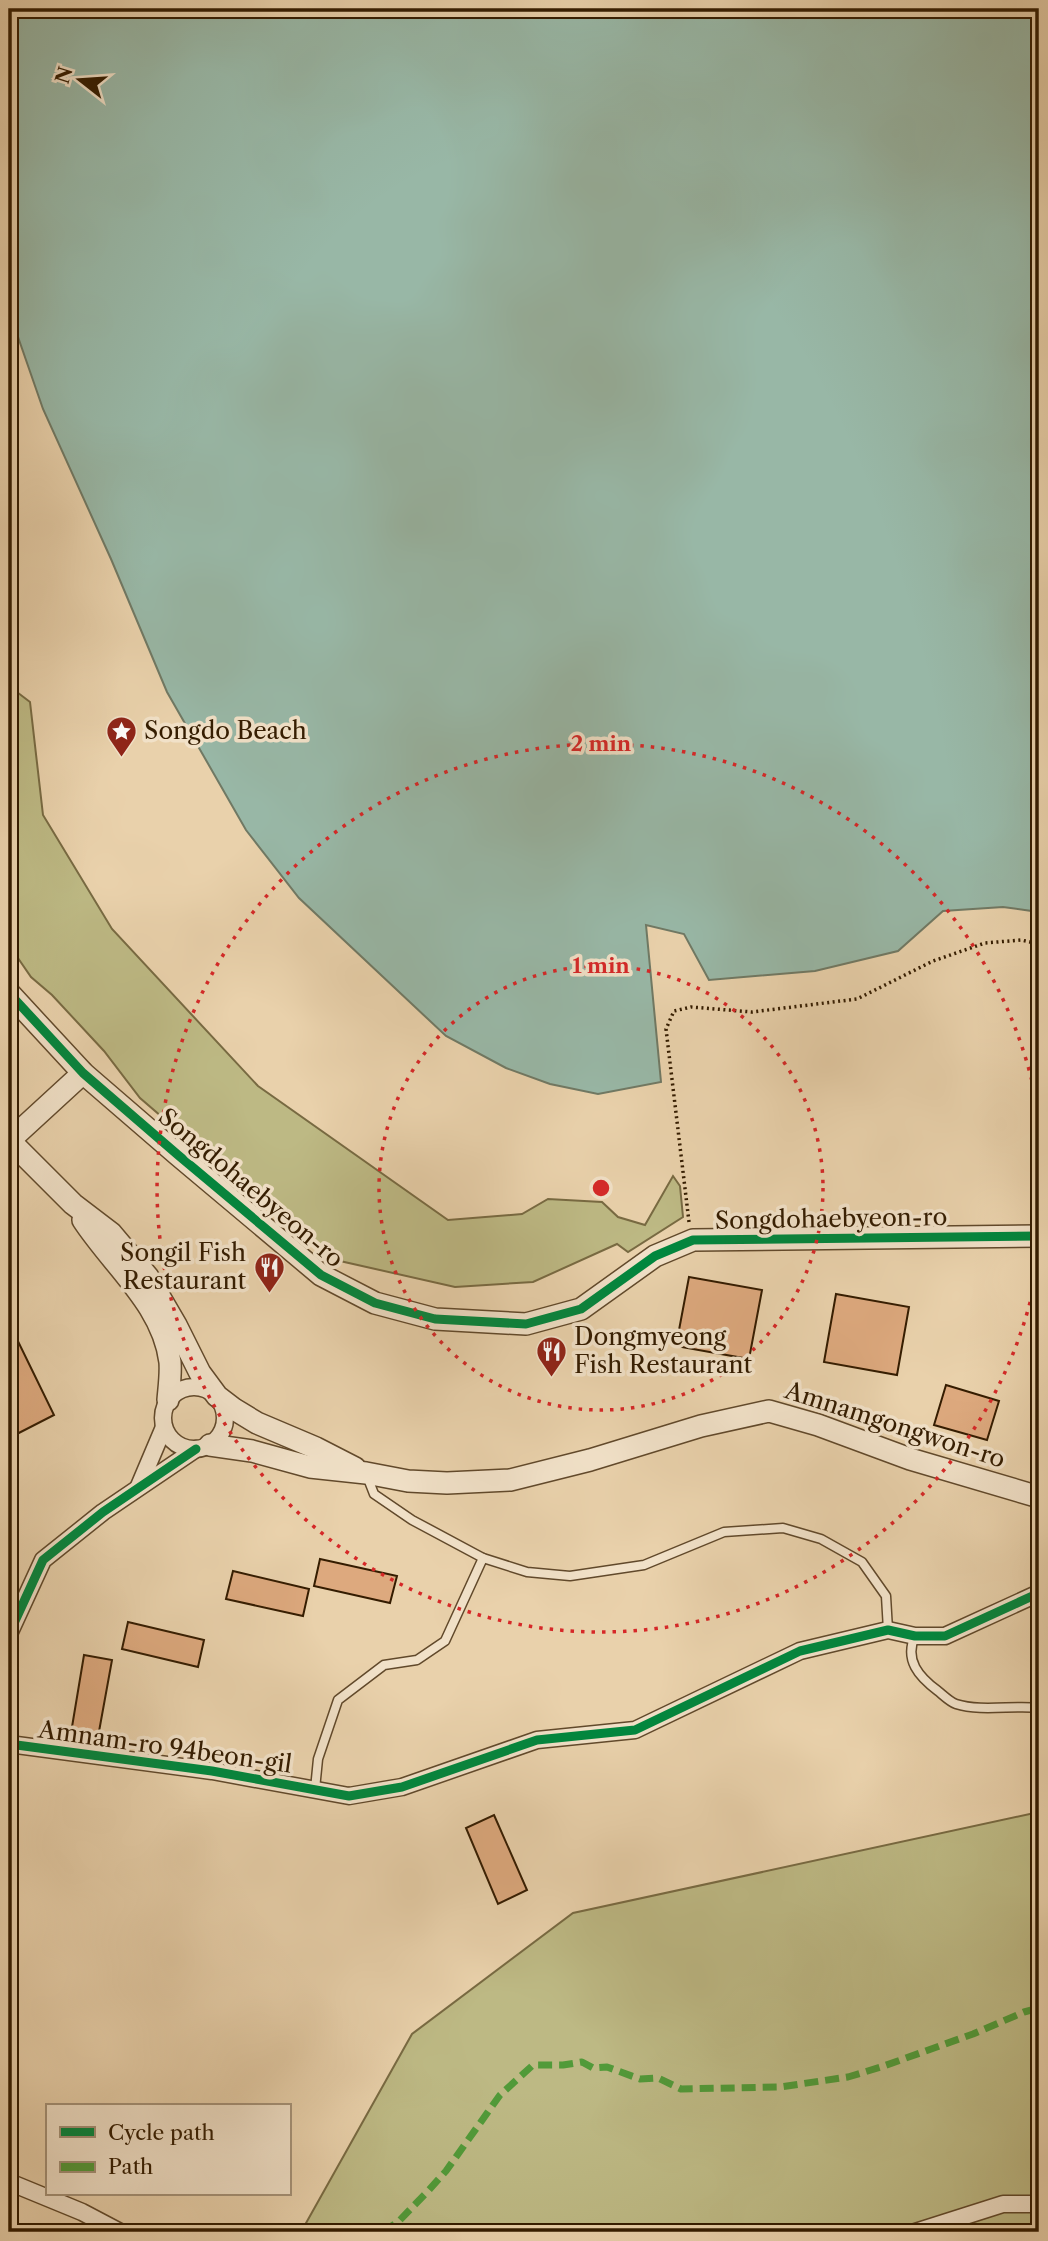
<svg xmlns="http://www.w3.org/2000/svg" width="1048" height="2241" font-family="'Libre Caslon Text',serif">
  <rect width="100%" height="100%" fill="#e9d1ab"/>
  <filter id="stains"><feTurbulence type="fractalNoise" baseFrequency=".00286" numOctaves="4"/><feColorMatrix values="0 0 0 0 .2 0 0 0 0 .09 0 0 0 0 .02 0 0 0 .5 -.17"/></filter>
  <radialGradient id="worn" r=".72"><stop offset=".6" stop-color="#630" stop-opacity="0"/><stop offset="1" stop-color="#630" stop-opacity=".3"/></radialGradient>
  <!-- green -->
  <g fill="#bdb984" stroke="#786a42" stroke-width="2">
    <polygon points="9,686 30,702 43,815 112,929 258,1086 448,1220 522,1214 548,1199 602,1202 618,1217 645,1225 673,1176 680,1186 683,1217 628,1252 617,1244 533,1282 455,1287 340,1261 284,1222 140,1098 104,1051 52,995 31,977 9,945"/>
    <polygon points="1039,1812 1039,2232 301,2232 412,2034 573,1913"/>
  </g>
  <!-- water -->
  <polygon fill="#98b7a6" stroke="#707964" stroke-width="2" points="9,9 1039,9 1039,912 1003,907 943,911 898,951 815,971 709,980 684,934 646,925 661,1082 598,1094 550,1084 506,1068 446,1036 299,898 246,830 167,692 111,559 43,409 9,311"/>
  <!-- building -->
  <g fill="#dda97e" stroke="#341c00" stroke-width="2">
    <polygon points="689,1277 762,1290 749,1359 676,1346"/>
    <polygon points="836,1294 909,1307 897,1375 824,1362"/>
    <polygon points="12,1329 54,1415 9,1438 9,1331"/>
    <polygon points="946,1385 999,1401 987,1440 934,1425"/>
    <polygon points="320,1559 397,1576 390,1603 314,1586"/>
    <polygon points="233,1571 309,1589 303,1616 226,1599"/>
    <polygon points="128,1622 204,1640 198,1667 122,1649"/>
    <polygon points="84,1655 112,1660 98,1737 71,1733"/>
    <polygon points="494,1815 527,1890 498,1904 466,1828"/>
  </g>
  <g fill="none" stroke-linecap="round" stroke-linejoin="round">
    <defs>
      <g id="service">
        <polyline points="483,1558 527,1572 570,1576 644,1565 724,1532 783,1528 821,1539 862,1562 886,1596 888,1630"/>
        <path d="M915,1636C904,1660 919,1677 938,1691C943,1695 950,1702 956,1704C981,1712 1013,1705 1039,1708"/>
        <polyline points="315,1789 318,1759 338,1700 384,1665 417,1660 445,1641 483,1558 412,1520 374,1494 367,1476"/>
      </g>
      <g id="minor">
        <circle cx="194" cy="1418" r="31"/>
        <polyline points="139,1486 164,1427"/>
        <polyline points="9,1634 43,1560 103,1512 196,1449"/>
        <polyline points="9,1744 212,1771 349,1796 402,1787 537,1740 635,1730 800,1651 888,1630 915,1636 945,1636 1039,1593"/>
        <polyline points="9,2182 82,2212 120,2232"/>
        <polyline points="915,2232 1003,2204 1039,2204"/>
      </g>
      <g id="tertiary">
        <polyline points="9,993 83,1073 178,1155 321,1275 375,1303 435,1319 526,1324 581,1309 655,1256 693,1240 1039,1236"/>
        <polyline points="9,1140 73,1204 111,1233 148,1277 176,1325 200,1373 217,1396 234,1409 257,1423 316,1448 355,1468"/>
        <polyline points="9,1141 83,1073"/>
        <path d="M83,1220C113,1266 163,1305 170,1362C171,1374 169,1388 168,1400"/>
        <polyline points="210,1445 252,1451 310,1467 366,1473 408,1481 447,1483 510,1480 590,1460 701,1426 769,1411 818,1425 910,1459 1039,1497"/>
      </g>
    </defs>
    <!-- service casing -->
    <use href="#service" stroke="#61492b" stroke-width="11"/>
    <!-- minor casing -->
    <use href="#minor" stroke="#61492b" stroke-width="19"/>
    <!-- tertiary casing -->
    <use href="#tertiary" stroke="#61492b" stroke-width="24"/>
    <!-- path -->
    <polyline stroke="#341c00" stroke-width="3.5" stroke-dasharray="2 3.5" stroke-linecap="butt" points="689,1222 666,1029 674,1011 691,1007 752,1012 857,999 933,961 985,943 1021,940 1039,944"/>
    <!-- service -->
    <use href="#service" stroke="#f1e1c8" stroke-width="8"/>
    <!-- minor -->
    <use href="#minor" stroke="#f1e1c8" stroke-width="16"/>
    <!-- tertiary -->
    <use href="#tertiary" stroke="#f1e1c8" stroke-width="21"/>
    <!-- quiet -->
    <polyline stroke="#519a39" stroke-width="7" stroke-dasharray="14 7" stroke-linecap="butt" points="383,2232 399,2221 428,2191 446,2171 500,2095 533,2065 563,2065 582,2062 593,2068 607,2067 640,2079 658,2078 681,2089 780,2087 848,2077 881,2067 973,2034 1024,2012 1039,2008"/>
    <defs>
      <g id="cycleway">
        <polyline points="9,993 83,1073 178,1155 321,1275 375,1303 435,1319 526,1324 581,1309 655,1256 693,1240 1039,1236"/>
        <polyline points="9,1634 43,1560 103,1512 196,1449"/>
        <polyline points="9,1744 212,1771 349,1796 402,1787 537,1740 635,1730 800,1651 888,1630 915,1636 945,1636 1039,1593"/>
      </g>
    </defs>
    <!-- cycleway casing -->
    <use href="#cycleway" stroke="#f1e1c8" stroke-width="13"/>
    <!-- cycleway -->
    <use href="#cycleway" stroke="#00873e" stroke-width="9"/>
  </g>
  <!-- distance rings -->
  <g fill="none" stroke="#d62828" stroke-width="3.5" stroke-dasharray="3.5 7">
    <circle cx="601" cy="1188" r="222"/>
    <path d="M1039 1261A444 444 0 1 1 1039 1115"/>
  </g>
  <!-- icons -->
  <defs>
    <symbol id="sight-pin" viewBox="-11 -11 22 30"><path d="M0 17L-7.5 6A9.5 9.5 0 1 1 7.5 6Z" fill="#8f2418" stroke="#f1e1c8"/><path d="M0-6L1.8-2.2L6-1.7L2.9 1.2L3.7 5.4L0 3.3L-3.7 5.4L-2.9 1.2L-6-1.7L-1.8-2.2Z" fill="#fff"/></symbol>
    <symbol id="restaurant-pin" viewBox="-11 -11 22 30"><path d="M0 17L-7.5 6A9.5 9.5 0 1 1 7.5 6Z" fill="#8f2418" stroke="#f1e1c8"/><path d="M-5-6h1v4h1v-4h1v4h1v-4h1v5L-1.5 .5V6h-2V.5L-5-1ZM5-6V6H3V1.5H1.5Q1.5-4 5-6Z" fill="#fff"/></symbol>
  </defs>
  <g fill-rule="evenodd">
    <use href="#sight-pin" x="104" y="714" width="35" height="47"/>
    <use href="#restaurant-pin" x="252" y="1250" width="35" height="47"/>
    <use href="#restaurant-pin" x="534" y="1334" width="35" height="47"/>
  </g>
  <g text-anchor="middle" stroke-width="7" stroke-linejoin="round" paint-order="stroke">
    <!-- poi labels -->
    <g font-size="24" fill="#341c00" stroke="#f1e1c8" text-anchor="start">
      <text x="144" y="739">Songdo Beach</text>
      <text x="246" y="1261" text-anchor="end">Songil Fish<tspan x="246" dy="28">Restaurant</tspan></text>
      <text x="574" y="1345">Dongmyeong<tspan x="574" dy="28">Fish Restaurant</tspan></text>
    </g>
    <!-- street labels -->
    <g font-size="24" fill="#341c00" stroke="#f1e1c8">
      <text transform="translate(251 1188) rotate(40)" y="8">Songdohaebyeon-ro</text>
      <text transform="translate(831 1219) rotate(-1)" y="8">Songdohaebyeon-ro</text>
      <text transform="translate(895 1425) rotate(18)" y="8">Amnamgongwon-ro</text>
      <text transform="translate(165 1747) rotate(8)" y="8">Amnam-ro 94beon-gil</text>
    </g>
  </g>
  <circle cx="601" cy="1188" r="10" fill="#d62828" stroke="#f1e1c8" stroke-width="3.5"/>
  <g font-size="21" text-anchor="middle" font-weight="bold" fill="#d62828" stroke="#f1e1c8" stroke-width="7" stroke-linejoin="round" paint-order="stroke">
    <text x="601" y="751">2 min</text>
    <text x="601" y="973">1 min</text>
  </g>
  <!-- margin -->
  <rect width="1048" height="2241" fill="none" stroke="#e9d1ab" stroke-width="35"/>
  <rect x="10" y="10" width="1027" height="2220" fill="none" stroke="#341c00" stroke-width="3.5"/>
  <rect x="18" y="18" width="1013" height="2206" fill="none" stroke="#341c00" stroke-width="2"/>
  <!-- legend -->
  <rect x="46" y="2104" width="245" height="91" fill="#f1e1c8" stroke="#a59278" stroke-width="2"/>
  <rect x="60" y="2127" width="35" height="10" fill="#00873e" stroke="#a59278" stroke-width="2"/>
  <text x="108" y="2140" font-size="21" fill="#341c00">Cycle path</text>
  <rect x="60" y="2162" width="35" height="10" fill="#519a39" stroke="#a59278" stroke-width="2"/>
  <text x="108" y="2174" font-size="21" fill="#341c00">Path</text>
  <!-- north arrow -->
  <g transform="translate(80 80) rotate(287)" stroke="#f1e1c8" stroke-width="5" paint-order="stroke">
  <path d="M0-5L12 26L0 18L-12 26Z" fill="#341c00"/>
  <text y="-10" font-size="19" font-weight="bold" text-anchor="middle" fill="#341c00">N</text>
  </g>
  <rect width="100%" height="100%" filter="url(#stains)"/>
  <rect width="100%" height="100%" fill="url(#worn)"/>
</svg>
